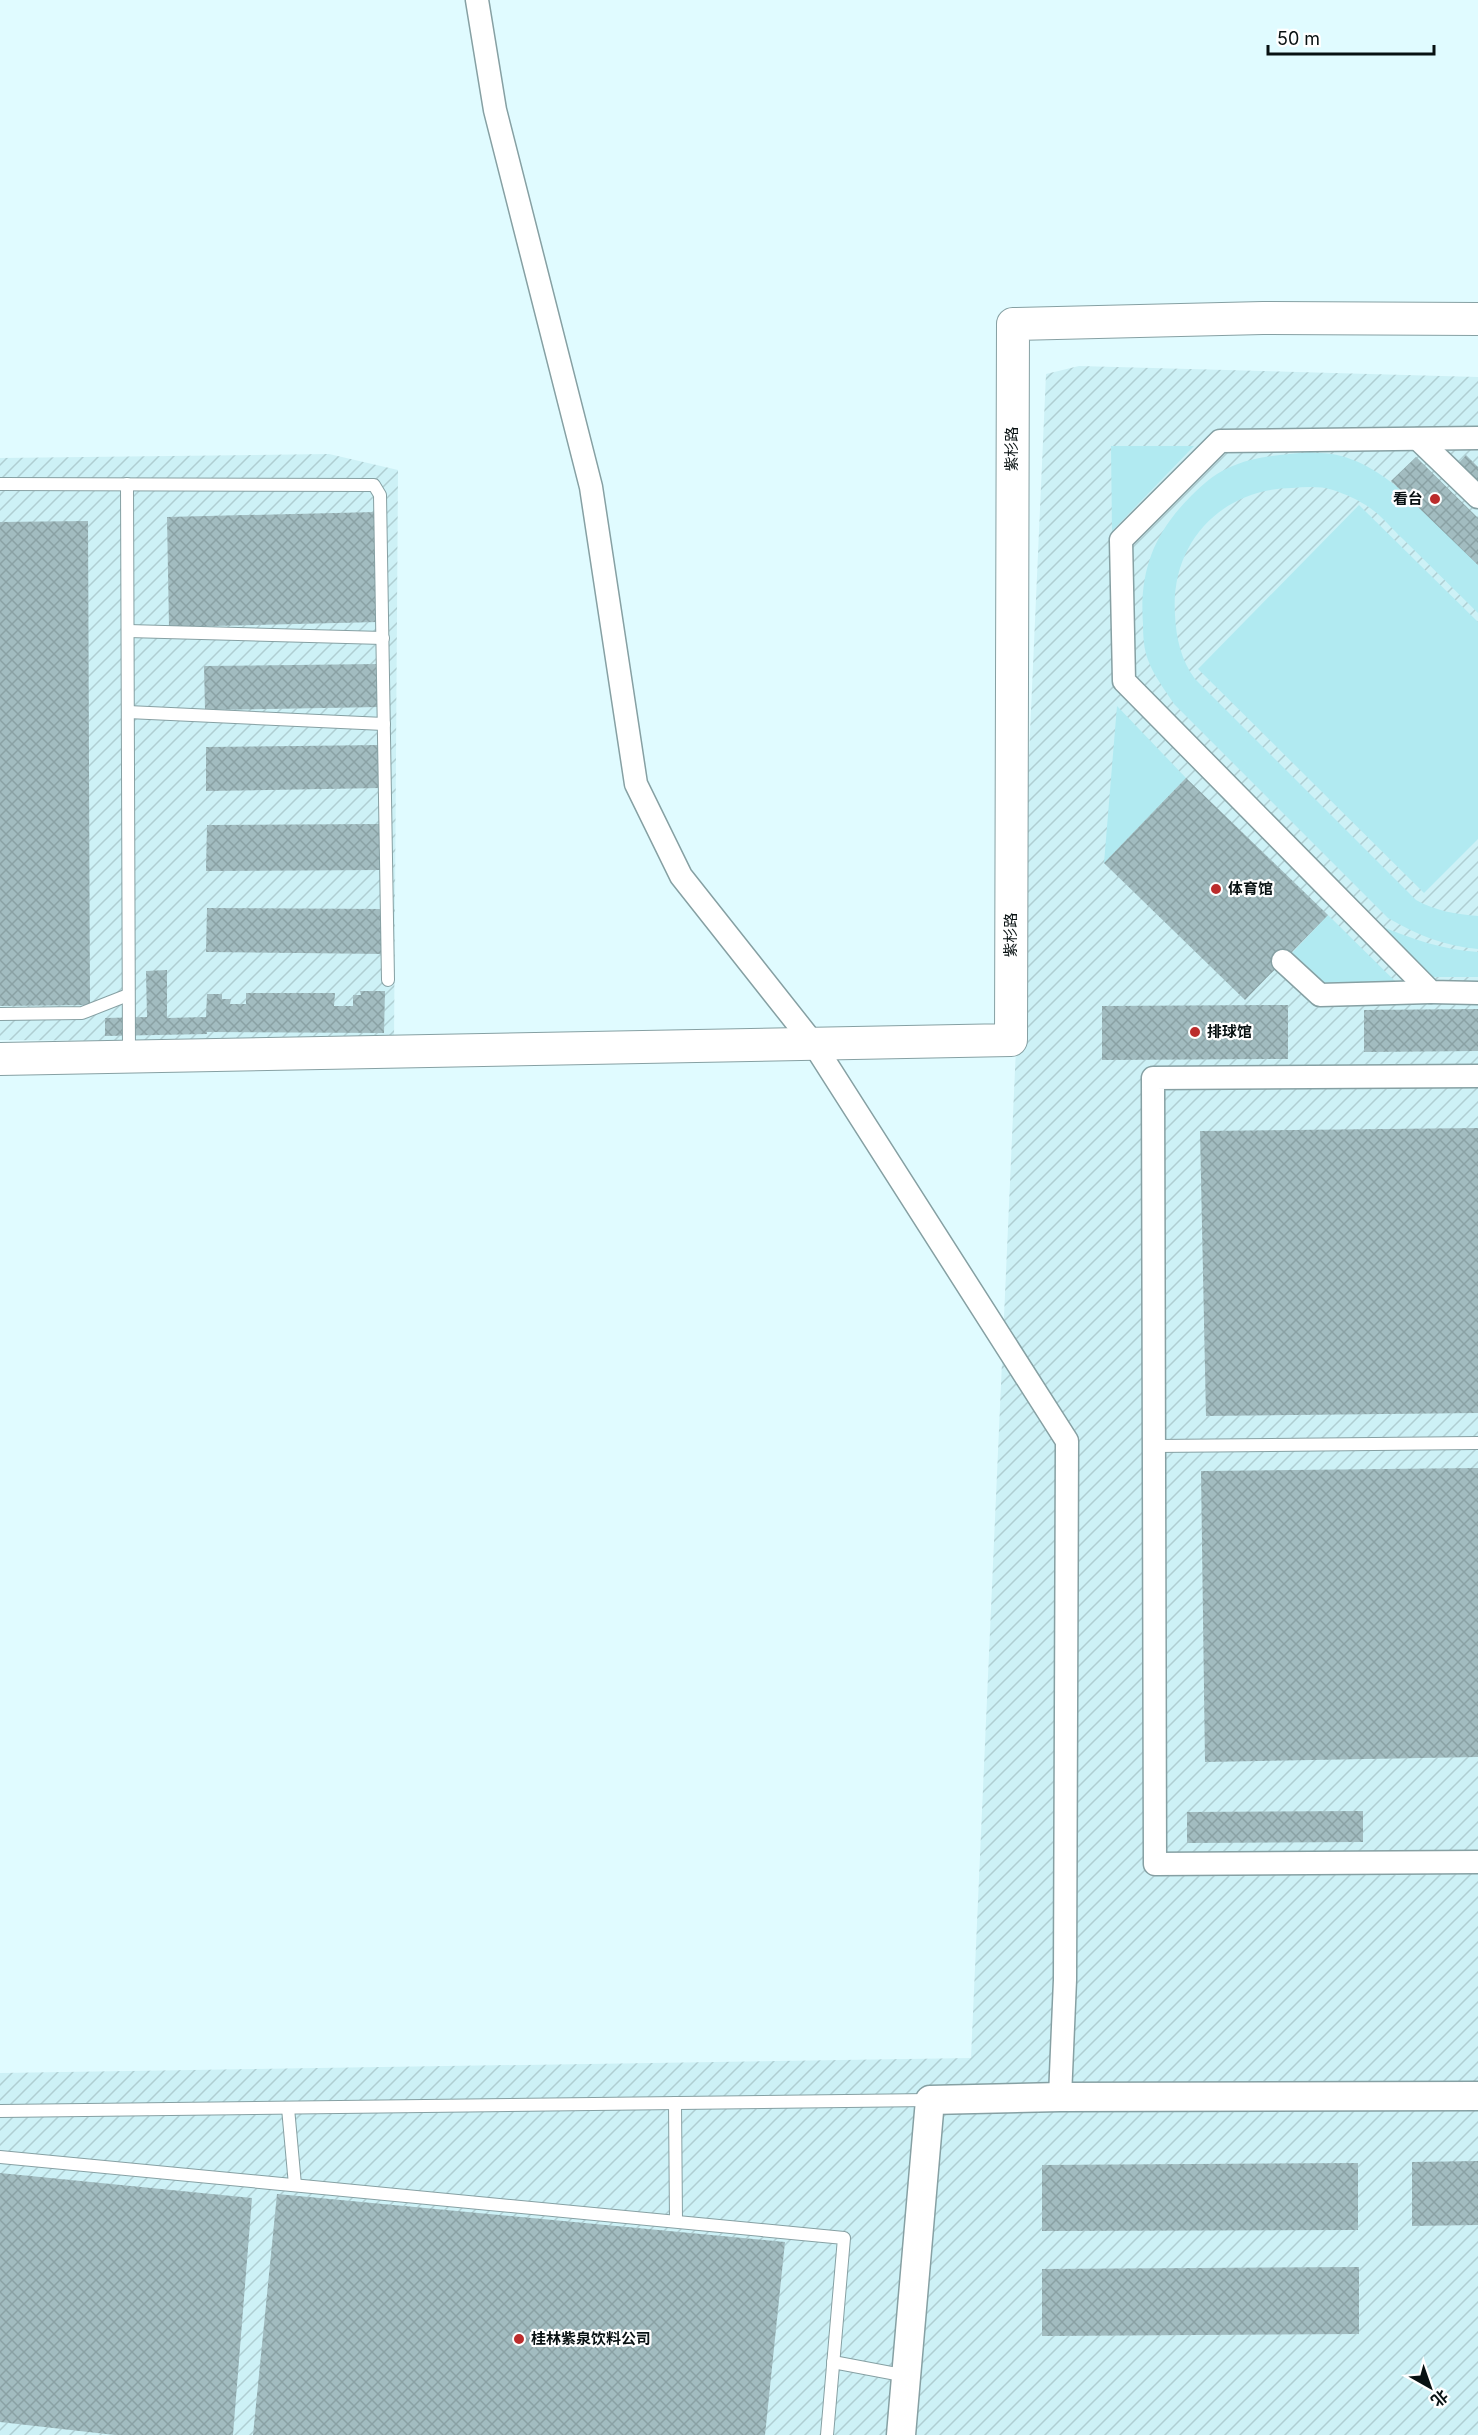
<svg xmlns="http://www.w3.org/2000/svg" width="1478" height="2435" font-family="Inter,'Noto Sans SC',sans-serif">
  <defs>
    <pattern id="industrial-furrows" width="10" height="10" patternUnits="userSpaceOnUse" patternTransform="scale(1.5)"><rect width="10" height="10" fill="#cdf1f6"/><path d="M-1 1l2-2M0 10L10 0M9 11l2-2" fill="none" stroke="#afced2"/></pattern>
    <pattern id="building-cross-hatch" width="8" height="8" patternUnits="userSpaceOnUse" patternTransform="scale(1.5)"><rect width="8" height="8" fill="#a2bcc0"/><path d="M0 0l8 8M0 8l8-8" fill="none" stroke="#8aa1a4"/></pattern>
  </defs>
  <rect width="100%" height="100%" fill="#e0fbff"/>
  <!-- industrial -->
  <g fill="url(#industrial-furrows)">
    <polygon points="1079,366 1478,377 1478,2435 0,2435 0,2073 971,2058 1046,374"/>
    <polygon points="329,454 398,470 394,1043 0,1040 0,458"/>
  </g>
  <!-- green -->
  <g fill="#b1eaf1">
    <polygon points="1111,446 1194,446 1112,531"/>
    <path d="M1309,452C1319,453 1331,453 1341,456C1392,469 1441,529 1478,565V613C1453,588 1428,564 1403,539C1392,529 1382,516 1370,508C1359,500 1345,494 1333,490C1320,486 1306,487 1292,488C1221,489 1170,543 1175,615C1176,638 1181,660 1195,679L1416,900C1435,911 1456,914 1478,916V949C1444,946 1417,935 1388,918L1174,704C1165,690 1154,676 1148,660C1144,650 1143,636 1143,624C1139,571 1154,533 1191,496C1202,485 1213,475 1228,468C1253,456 1282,455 1309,452Z"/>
    <polygon points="1359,505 1478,622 1478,839 1424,893 1198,669"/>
    <polygon points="1117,706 1186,778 1104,863"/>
    <polygon points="1328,915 1399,985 1326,988 1291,954"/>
    <path d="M1380,926C1413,939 1443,950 1478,952V977H1431Z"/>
  </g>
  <!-- building -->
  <g fill="url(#building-cross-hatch)">
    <polygon points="1466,455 1478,467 1478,489 1457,465"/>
    <polygon points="1416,457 1478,518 1478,565 1391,481"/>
    <polygon points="376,512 378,622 169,627 167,517"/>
    <polygon points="88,521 90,1005 0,1006 0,522"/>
    <polygon points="380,664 380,707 205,710 204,666"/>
    <polygon points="381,745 381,788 206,791 206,747"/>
    <polygon points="1186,778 1328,915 1245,1000 1104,863"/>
    <polygon points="382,824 383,870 206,871 207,825"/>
    <polygon points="207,908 384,909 384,954 206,952"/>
    <polygon points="167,970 167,1018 206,1017 207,994 222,994 222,999 231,999 230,1004 246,1004 246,993 335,993 334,1006 353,1006 353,995 361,995 360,991 385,991 384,1033 207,1032 207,1034 105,1036 105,1018 147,1017 146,971"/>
    <polygon points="1288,1005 1288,1059 1102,1060 1102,1006"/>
    <polygon points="1478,1009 1478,1051 1364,1052 1364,1010"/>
    <polygon points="1478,1128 1478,1413 1206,1416 1200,1131"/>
    <polygon points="1478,1468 1478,1757 1205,1762 1201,1471"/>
    <polygon points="1363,1811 1363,1842 1187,1843 1187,1812"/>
    <polygon points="1478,2161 1478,2225 1412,2226 1412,2162"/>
    <polygon points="1358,2163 1358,2230 1042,2231 1042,2165"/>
    <polygon points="0,2173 252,2198 233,2435 115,2435 0,2422"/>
    <polygon points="277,2194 785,2242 765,2435 253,2435"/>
    <polygon points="1359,2267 1359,2334 1042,2336 1042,2269"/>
  </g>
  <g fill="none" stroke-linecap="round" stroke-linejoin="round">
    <defs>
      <g id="service">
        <polyline points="0,484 374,485 380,495 388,980"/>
        <polyline points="127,484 129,1056"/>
        <polyline points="128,631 383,638"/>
        <polyline points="128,712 384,724"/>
        <polyline points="0,1014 82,1013 128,995"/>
        <polyline points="1154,1446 1478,1443"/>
        <polyline points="675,2103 676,2221"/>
        <polyline points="288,2108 295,2185"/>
        <polyline points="0,2111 930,2100"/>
        <polyline points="0,2157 844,2238 827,2435"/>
        <polyline points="833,2362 907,2376"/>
      </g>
      <g id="minor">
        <polyline points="477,0 495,110 591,487 636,784 681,876 813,1043 1067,1441 1065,1980 1060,2097"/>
        <polyline points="1478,438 1220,441 1121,540 1124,681 1431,992 1478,993"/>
        <polyline points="1418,439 1478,497"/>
        <polyline points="1283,961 1320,995 1431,992"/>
        <polyline points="1478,1076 1153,1078 1155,1864 1478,1862"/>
      </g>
      <polyline id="tertiary" points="901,2435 930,2100 1060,2097 1478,2096"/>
      <polyline id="secondary" points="0,1059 1011,1040 1013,324 1263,318 1478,319"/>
    </defs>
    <!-- service casing -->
    <use href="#service" stroke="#86a0a3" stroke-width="14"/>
    <!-- minor casing -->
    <use href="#minor" stroke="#86a0a3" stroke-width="25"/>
    <!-- tertiary casing -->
    <use href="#tertiary" stroke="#86a0a3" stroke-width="31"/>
    <!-- secondary casing -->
    <use href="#secondary" stroke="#86a0a3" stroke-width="34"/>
    <!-- service -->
    <use href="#service" stroke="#fff" stroke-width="12"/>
    <!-- minor -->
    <use href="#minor" stroke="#fff" stroke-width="22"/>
    <!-- tertiary -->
    <use href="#tertiary" stroke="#fff" stroke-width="28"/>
    <!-- secondary -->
    <use href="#secondary" stroke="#fff" stroke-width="32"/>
  </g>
  <!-- markers -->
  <g fill="#bb2c2c" stroke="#fff" stroke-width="2">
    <circle cx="1435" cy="499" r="6"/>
    <circle cx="1216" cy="889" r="6"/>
    <circle cx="1195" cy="1032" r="6"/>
    <circle cx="519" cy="2339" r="6"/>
  </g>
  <g text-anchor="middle" stroke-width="4.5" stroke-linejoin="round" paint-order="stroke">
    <!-- street labels -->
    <g font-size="15" fill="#081112" stroke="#fff">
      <text transform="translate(1012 449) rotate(-90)" y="5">紫杉路</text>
      <text transform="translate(1011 935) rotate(-90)" y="5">紫杉路</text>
    </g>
    <!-- poi labels -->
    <g font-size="15" font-weight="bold" fill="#081112" stroke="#fff" text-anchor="start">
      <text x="1423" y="504" text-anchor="end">看台</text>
      <text x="1228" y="894">体育馆</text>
      <text x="1207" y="1037">排球馆</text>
      <text x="531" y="2344">桂林紫泉饮料公司</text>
    </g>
  </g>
  <!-- north arrow -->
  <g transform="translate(1430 2387) rotate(140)" stroke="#ffffff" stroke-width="4.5" paint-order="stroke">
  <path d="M0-4.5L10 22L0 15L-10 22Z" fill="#081112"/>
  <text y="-9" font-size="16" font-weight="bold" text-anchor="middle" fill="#081112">北</text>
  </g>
  <!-- scale -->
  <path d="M1268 45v9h166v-9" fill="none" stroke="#081112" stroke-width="3"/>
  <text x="1277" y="45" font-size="18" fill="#081112" stroke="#ffffff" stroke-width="4.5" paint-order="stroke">50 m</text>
</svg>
